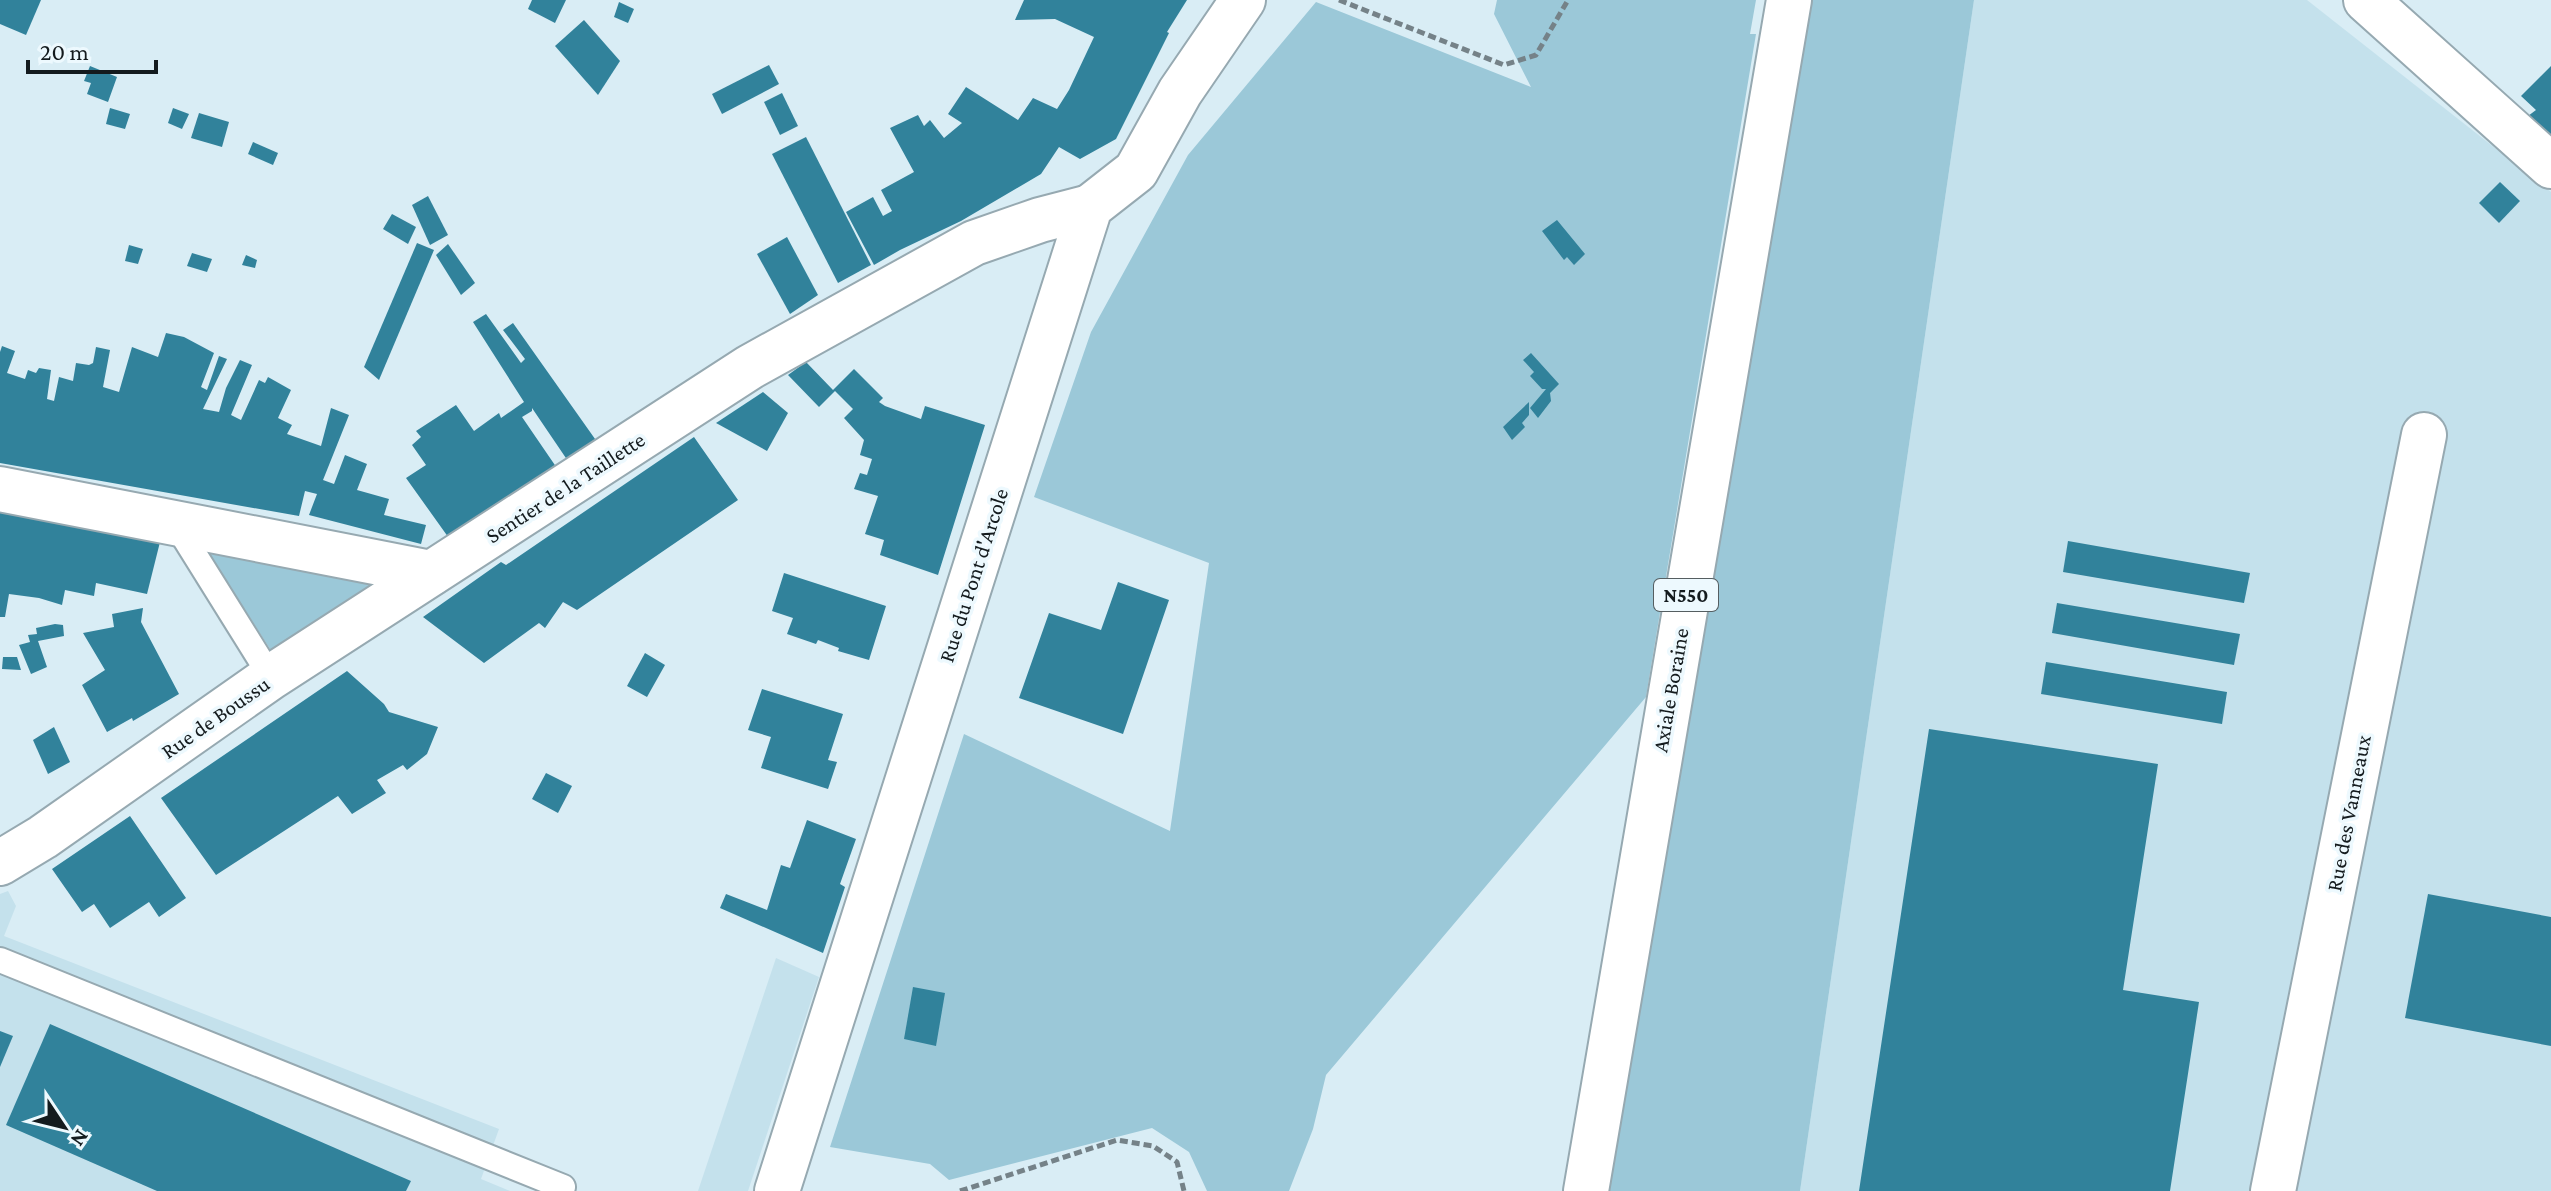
<svg xmlns="http://www.w3.org/2000/svg" width="2551" height="1191" font-family="'Crimson Pro',serif">
  <rect width="100%" height="100%" fill="#d9edf5"/>
  <!-- built -->
  <g fill="#c4e1ec">
    <polygon points="1974,0 2307,0 2551,192 2551,1191 1800,1191"/>
    <polygon points="8,891 16,906 4,936 499,1129 481,1179 510,1191 0,1191 0,894"/>
    <polygon points="776,958 819,977 748,1191 698,1191"/>
  </g>
  <!-- green -->
  <g fill="#9bc8d8">
    <polygon points="1497,0 1756,0 1750,34 1756,34 1646,697 1326,1075 1313,1129 1289,1191 1207,1191 1189,1152 1152,1128 949,1180 930,1164 830,1147 964,734 1170,831 1209,563 1034,497 1091,332 1188,155 1316,2 1531,87 1494,14"/>
    <polygon points="1791,0 1974,0 1800,1191 1587,1191"/>
    <polygon points="189,524 431,573 283,669"/>
  </g>
  <!-- building -->
  <g fill="#31829b">
    <polygon points="0,0 41,0 26,35 0,24"/>
    <polygon points="532,0 566,0 555,23 528,9"/>
    <polygon points="1024,0 1187,0 1167,32 1169,33 1116,139 1080,159 1059,147 1041,174 961,221 900,250 874,265 846,212 873,197 883,216 892,211 881,190 914,172 890,128 918,115 924,126 930,120 944,138 962,123 948,114 966,87 1018,120 1033,98 1057,109 1069,90 1094,37 1055,19 1015,20"/>
    <polygon points="619,2 634,9 628,23 614,17"/>
    <polygon points="584,20 620,61 598,95 555,46"/>
    <polygon points="769,65 779,84 722,114 712,94"/>
    <polygon points="90,66 117,77 108,102 87,94 91,83 84,81"/>
    <polygon points="2551,66 2551,139 2528,116 2536,110 2521,96"/>
    <polygon points="782,93 798,126 780,135 764,102"/>
    <polygon points="110,108 130,114 125,129 106,124"/>
    <polygon points="173,108 189,114 182,129 168,123"/>
    <polygon points="199,113 229,122 222,147 191,138"/>
    <polygon points="806,137 871,265 838,283 772,154"/>
    <polygon points="253,142 278,153 273,165 248,154"/>
    <polygon points="2500,182 2520,201 2499,223 2479,203"/>
    <polygon points="428,196 448,235 430,245 412,205"/>
    <polygon points="392,214 416,227 408,244 383,229"/>
    <polygon points="1557,220 1585,254 1574,265 1567,257 1564,260 1542,231"/>
    <polygon points="787,237 818,295 790,314 757,254"/>
    <polygon points="417,243 434,250 379,380 364,367"/>
    <polygon points="448,244 475,283 461,295 436,255"/>
    <polygon points="129,245 143,249 138,264 125,261"/>
    <polygon points="192,253 212,259 207,272 187,266"/>
    <polygon points="246,255 257,260 255,268 242,265"/>
    <polygon points="486,314 521,363 525,359 503,330 513,323 600,446 572,467 532,408 532,411 522,417 561,474 451,541 406,478 426,465 412,445 421,437 416,431 456,405 474,431 499,413 501,418 524,402 473,322"/>
    <polygon points="166,333 184,337 214,353 201,387 207,390 219,356 227,359 203,409 219,412 226,388 240,360 252,365 231,415 241,420 259,380 265,383 268,377 291,390 278,418 292,425 287,434 321,446 331,408 349,415 323,480 334,484 345,455 367,464 357,490 389,499 384,515 426,525 421,544 309,515 317,494 305,491 299,516 0,463 0,352 2,346 15,351 7,373 25,379 28,370 36,373 39,368 51,370 47,399 54,401 59,377 73,381 76,363 89,365 93,363 96,347 110,350 103,387 119,392 132,347 158,357"/>
    <polygon points="1531,353 1559,384 1550,393 1551,401 1538,418 1530,408 1546,389 1542,389 1530,376 1534,372 1523,360"/>
    <polygon points="806,362 833,390 854,369 883,398 879,402 885,406 921,419 925,406 985,425 938,575 880,555 884,540 865,534 878,496 854,489 860,473 867,475 872,459 860,455 864,440 844,418 853,409 835,391 819,407 788,375"/>
    <polygon points="763,392 788,413 767,451 716,423"/>
    <polygon points="1529,402 1529,415 1522,423 1525,427 1512,440 1503,427"/>
    <polygon points="694,437 738,500 577,610 563,602 545,628 539,623 484,663 423,617 501,562 506,565"/>
    <polygon points="0,500 163,530 147,594 96,583 94,596 65,590 62,605 39,598 9,594 5,617 0,617"/>
    <polygon points="2068,541 2250,573 2244,603 2063,572"/>
    <polygon points="784,573 886,606 869,660 838,651 839,648 818,640 816,644 787,634 793,618 772,611"/>
    <polygon points="1118,582 1169,600 1123,734 1019,698 1049,613 1101,630"/>
    <polygon points="2057,603 2240,634 2234,665 2052,633"/>
    <polygon points="143,608 141,622 179,694 133,721 132,718 107,732 82,685 105,670 83,633 114,627 112,614"/>
    <polygon points="55,624 63,625 64,636 38,641 47,667 31,674 19,645 30,642 28,635 37,634 36,628"/>
    <polygon points="645,653 665,665 647,697 627,686"/>
    <polygon points="3,657 17,657 21,670 2,669"/>
    <polygon points="2046,662 2227,692 2222,724 2041,694"/>
    <polygon points="347,671 384,704 389,712 438,727 427,754 407,770 403,765 377,780 386,793 352,814 338,796 216,875 161,798"/>
    <polygon points="762,689 843,714 828,760 837,762 828,789 761,768 771,737 748,730"/>
    <polygon points="54,727 70,762 48,774 33,740"/>
    <polygon points="1929,729 2158,764 2123,990 2199,1002 2170,1191 1859,1191"/>
    <polygon points="546,773 572,786 558,813 532,799"/>
    <polygon points="130,816 186,898 159,917 149,902 110,928 94,904 82,912 52,869"/>
    <polygon points="807,820 856,839 840,884 845,887 823,953 720,908 726,894 767,910 781,865 790,868"/>
    <polygon points="2428,894 2551,917 2551,1046 2405,1018"/>
    <polygon points="913,987 945,993 936,1046 904,1039"/>
    <polygon points="50,1024 411,1181 406,1191 157,1191 6,1125"/>
    <polygon points="0,1031 13,1036 0,1067"/>
  </g>
  <g fill="none" stroke-linecap="round" stroke-linejoin="round">
    <defs>
      <g id="service">
        <polyline points="175,523 271,677"/>
        <polyline points="0,960 563,1187"/>
      </g>
      <g id="minor">
        <polyline points="2366,0 2551,166"/>
        <polyline points="0,489 431,573"/>
        <polyline points="0,863 43,837 271,677 750,367 974,243 1040,220 1090,207"/>
        <polyline points="777,1191 1090,207 1136,171 1180,92 1243,0"/>
        <polyline points="2273,1191 2424,435"/>
      </g>
      <polyline id="primary" points="1586,1191 1789,0"/>
    </defs>
    <!-- service casing -->
    <use href="#service" stroke="#96a9b1" stroke-width="28"/>
    <!-- minor casing -->
    <use href="#minor" stroke="#96a9b1" stroke-width="48"/>
    <!-- primary casing -->
    <use href="#primary" stroke="#96a9b1" stroke-width="48"/>
    <!-- path -->
    <g stroke="#758288" stroke-width="5" stroke-dasharray="8 4" stroke-linecap="butt">
      <polyline points="1339,0 1504,65 1536,55 1568,0"/>
      <polyline points="960,1191 1117,1140 1153,1146 1177,1162 1184,1191"/>
    </g>
    <!-- service -->
    <use href="#service" stroke="#fff" stroke-width="24"/>
    <!-- minor -->
    <use href="#minor" stroke="#fff" stroke-width="44"/>
    <!-- primary -->
    <use href="#primary" stroke="#fff" stroke-width="44"/>
  </g>
  <g text-anchor="middle" stroke-width="7" stroke-linejoin="round" paint-order="stroke">
    <!-- shield labels -->
    <rect fill="#edf9fe" stroke="#555e61" stroke-width="2" x="1654" y="579" width="64" height="32" rx="6"/>
    <g font-size="20" font-weight="bold" fill="#141b1e">
      <text x="1686" y="602">N550</text>
    </g>
    <!-- street labels -->
    <g font-size="22" fill="#141b1e" stroke="#edf9fe">
      <text transform="translate(565 487) rotate(-33)" y="8">Sentier de la Taillette</text>
      <text transform="translate(973 575) rotate(-72)" y="8">Rue du Pont d'Arcole</text>
      <text transform="translate(1670 690) rotate(-80)" y="8">Axiale Boraine</text>
      <text transform="translate(215 717) rotate(-35)" y="8">Rue de Boussu</text>
      <text transform="translate(2348 813) rotate(-79)" y="8">Rue des Vanneaux</text>
    </g>
  </g>
  <!-- north arrow -->
  <g transform="translate(64 1127) rotate(125)" stroke="#edf9fe" stroke-width="6" paint-order="stroke">
  <path d="M0-6L14 30L0 20L-14 30Z" fill="#141b1e"/>
  <text y="-12" font-size="22" font-weight="bold" text-anchor="middle" fill="#141b1e">N</text>
  </g>
  <!-- scale -->
  <path d="M28 60v12h128v-12" fill="none" stroke="#141b1e" stroke-width="4"/>
  <text x="40" y="60" font-size="24" fill="#141b1e" stroke="#edf9fe" stroke-width="6" paint-order="stroke">20 m</text>
</svg>
